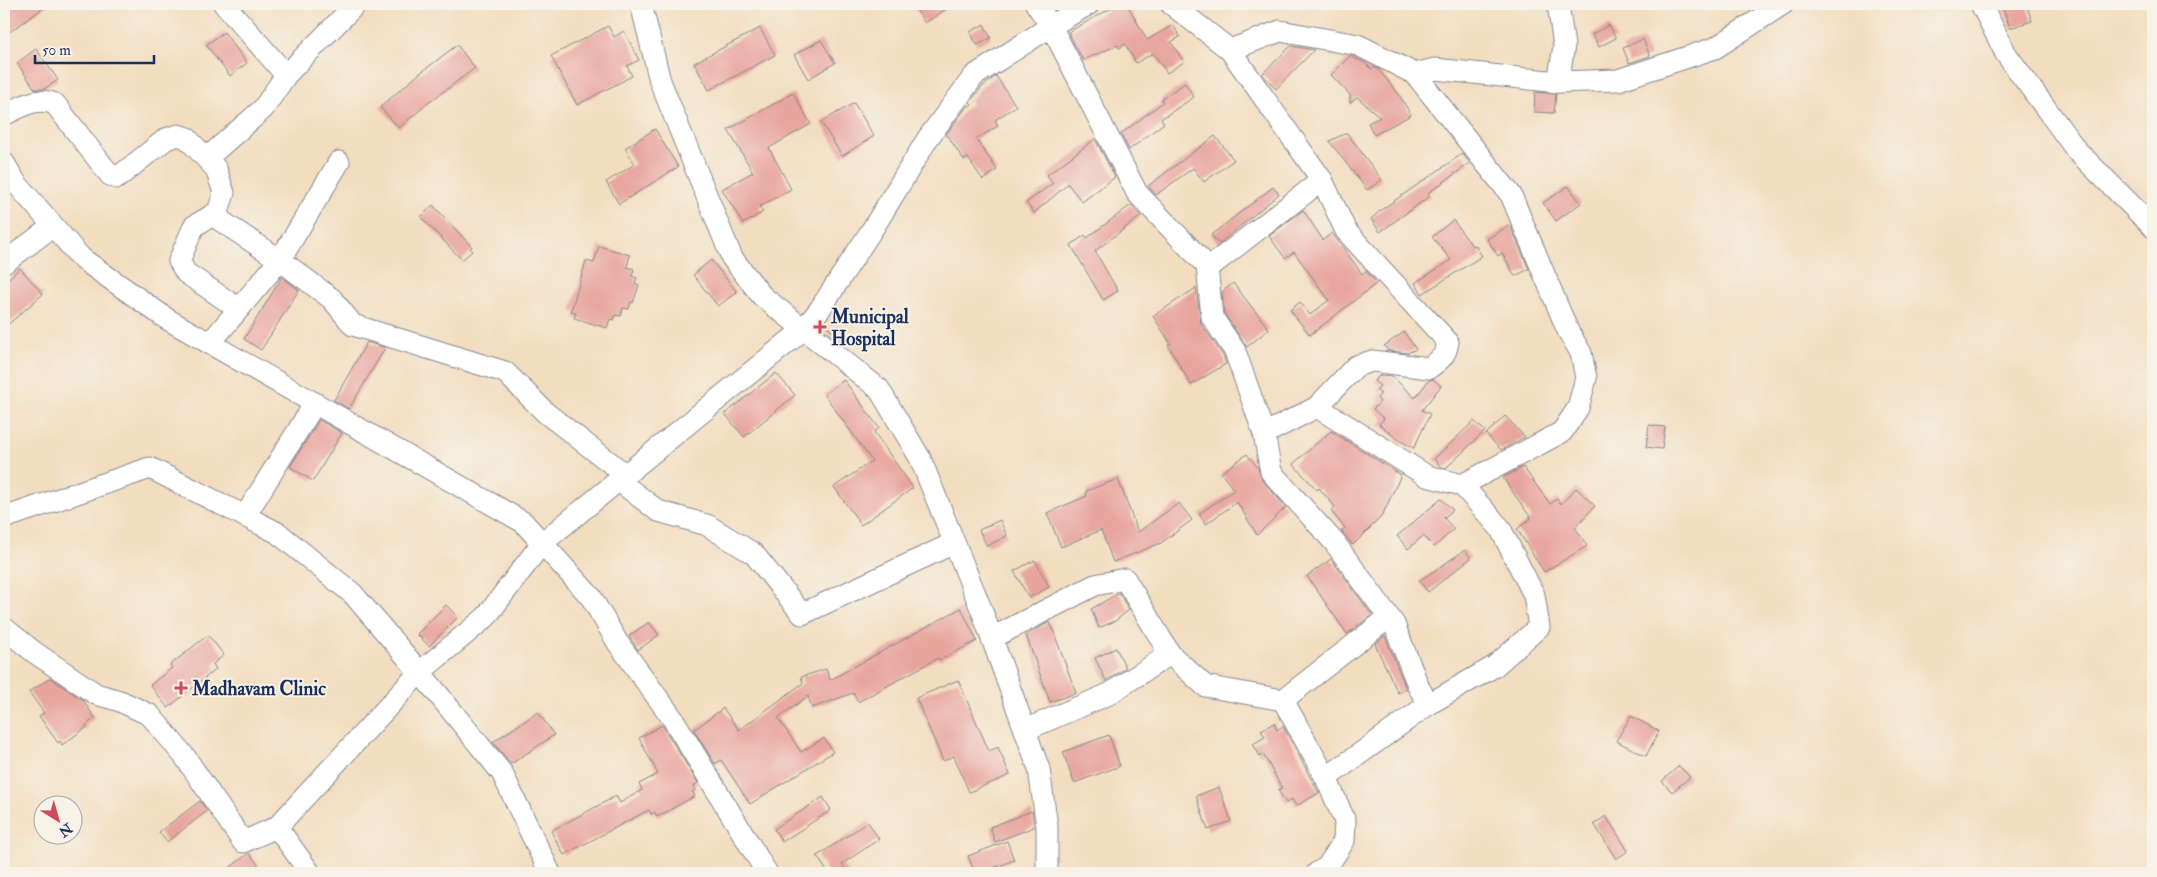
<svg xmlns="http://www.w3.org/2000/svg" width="2157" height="877" font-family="'IM FELL Double Pica',serif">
  <rect width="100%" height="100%" fill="#f7f3e8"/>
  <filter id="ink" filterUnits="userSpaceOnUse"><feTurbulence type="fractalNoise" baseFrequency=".02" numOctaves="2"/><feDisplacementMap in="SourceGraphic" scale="10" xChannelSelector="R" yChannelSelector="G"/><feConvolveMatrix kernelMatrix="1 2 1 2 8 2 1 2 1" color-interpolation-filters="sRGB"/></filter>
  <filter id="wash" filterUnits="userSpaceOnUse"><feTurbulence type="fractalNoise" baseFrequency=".0096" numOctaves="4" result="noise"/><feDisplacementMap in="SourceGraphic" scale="20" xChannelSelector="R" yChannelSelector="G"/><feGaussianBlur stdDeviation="1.12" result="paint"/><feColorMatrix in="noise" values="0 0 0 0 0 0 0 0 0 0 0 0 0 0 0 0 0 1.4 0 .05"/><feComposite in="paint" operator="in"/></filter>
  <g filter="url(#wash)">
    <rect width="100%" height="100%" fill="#f2ddbf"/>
    <g id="blocks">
      <!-- building -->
      <g fill="#e8a59e">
        <polygon points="4,4 49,4 4,36"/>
        <polygon points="912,4 954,4 925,23"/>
        <polygon points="1119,4 1127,4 1147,40 1173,25 1180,37 1171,42 1184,62 1167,73 1153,53 1136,63 1125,44 1119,48 1118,45 1083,60 1068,32"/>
        <polygon points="2002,4 2026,4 2032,21 2010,28"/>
        <polygon points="984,24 991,38 977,45 970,32"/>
        <polygon points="1609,25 1616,38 1599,47 1592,34"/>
        <polygon points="608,26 614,37 624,31 639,60 627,66 632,76 577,105 551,56"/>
        <polygon points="760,28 775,55 709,90 694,63"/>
        <polygon points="224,32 247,63 230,76 206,45"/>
        <polygon points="1643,39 1650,56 1629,63 1623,48"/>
        <polygon points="821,40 835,63 808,79 794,55"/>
        <polygon points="457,45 475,68 427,104 399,128 380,107 419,74"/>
        <polygon points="1291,46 1314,50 1276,89 1262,74"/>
        <polygon points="36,49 58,80 44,89 35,89 17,63"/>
        <polygon points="1350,56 1365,63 1371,69 1373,67 1378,69 1400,96 1411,115 1374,135 1368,123 1380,117 1357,97 1350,103 1350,95 1331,75"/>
        <polygon points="996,76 1016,106 995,120 998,126 976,139 997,170 983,180 968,158 964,160 946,134 966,108 972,104 970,102 982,87"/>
        <polygon points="1185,83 1194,97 1161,119 1164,123 1129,150 1121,134 1163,102 1161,99"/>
        <polygon points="1535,92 1556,94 1554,113 1534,112"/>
        <polygon points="793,93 811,124 769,148 791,189 759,207 763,212 743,224 722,189 753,172 728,130"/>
        <polygon points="854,103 874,136 842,156 821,122"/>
        <polygon points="655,129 678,167 619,204 606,182 635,164 625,148"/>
        <polygon points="1347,133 1382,180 1367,190 1329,141"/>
        <polygon points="1215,136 1234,160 1204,182 1193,168 1156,195 1148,186"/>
        <polygon points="1095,139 1115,177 1082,202 1068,184 1034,213 1026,203 1053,183 1047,175"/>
        <polygon points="1462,154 1470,163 1428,193 1430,196 1380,232 1371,219 1381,210"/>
        <polygon points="1568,186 1581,203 1556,221 1543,203"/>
        <polygon points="1273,187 1279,194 1219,244 1211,235"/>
        <polygon points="433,205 472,247 470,249 472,251 462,260 421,217"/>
        <polygon points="1131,205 1141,216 1095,251 1118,291 1103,300 1071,245 1085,235 1087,238"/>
        <polygon points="1303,210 1323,240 1332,233 1362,274 1366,271 1377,283 1310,335 1290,310 1300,302 1310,315 1329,300 1294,252 1285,258 1269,236"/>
        <polygon points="1453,220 1472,246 1475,245 1482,256 1422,294 1415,283 1451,260 1432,237"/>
        <polygon points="1510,225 1529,269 1515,276 1502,253 1498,256 1487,239"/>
        <polygon points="599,246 630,255 627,267 634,269 632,276 637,278 635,283 639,285 633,303 631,302 629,309 623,308 621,316 615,315 614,320 610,319 607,328 574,318 576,312 571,311 586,261 594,263"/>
        <polygon points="711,260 737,292 718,306 693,275"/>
        <polygon points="20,268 43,294 4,328 4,283"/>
        <polygon points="282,277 299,290 261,350 244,339"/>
        <polygon points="1233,283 1269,329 1247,347 1224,313 1222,292"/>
        <polygon points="1196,288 1201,324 1224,357 1226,364 1191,385 1168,345 1171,344 1153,316"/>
        <polygon points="824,324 845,342 843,344 821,327"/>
        <polygon points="1404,332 1416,349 1408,353 1389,351 1384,346"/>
        <polygon points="367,342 385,348 349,409 334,400"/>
        <polygon points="776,373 795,395 744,437 725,414"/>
        <polygon points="1380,375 1392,376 1415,398 1429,380 1433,379 1441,386 1422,410 1430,414 1414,448 1400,441 1379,424 1384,419 1373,409 1380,402 1377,398 1381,394 1376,390 1380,386 1374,381"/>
        <polygon points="844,380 879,428 874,432 913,488 861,525 834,487 872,461 824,394"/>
        <polygon points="1505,416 1525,437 1501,450 1486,434"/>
        <polygon points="319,420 342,433 313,481 290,467"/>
        <polygon points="1474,421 1485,431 1446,468 1441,467 1434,459"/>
        <polygon points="1649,425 1665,427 1662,449 1646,447"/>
        <polygon points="1331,431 1401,475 1382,516 1353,545 1341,531 1345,528 1331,511 1335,507 1319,488 1317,490 1293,464"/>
        <polygon points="1247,454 1258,468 1262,480 1286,507 1257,535 1237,502 1206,524 1199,514 1234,490 1221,473"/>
        <polygon points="1523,467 1550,504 1557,499 1561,504 1576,488 1595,506 1575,527 1587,546 1544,572 1517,529 1531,518 1503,478"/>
        <polygon points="1118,479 1138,532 1179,503 1192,520 1161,543 1113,562 1101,530 1061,547 1047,513 1087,496 1086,491"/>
        <polygon points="1441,499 1453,510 1444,518 1454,529 1434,547 1423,536 1408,549 1397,536"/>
        <polygon points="1000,520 1007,536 987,546 979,530"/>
        <polygon points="1465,550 1471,558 1428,592 1419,581"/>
        <polygon points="1331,559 1372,615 1347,634 1307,576"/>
        <polygon points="1035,560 1049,587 1029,598 1014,571"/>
        <polygon points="1119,593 1129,610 1115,621 1099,628 1091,609"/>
        <polygon points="446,605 458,617 429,646 417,634"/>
        <polygon points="961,608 977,641 939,660 938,658 858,702 853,693 812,708 808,696 778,718 801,752 824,738 833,752 750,804 721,760 715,764 694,730 723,708 739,730 803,683 801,677 826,669 830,680"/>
        <polygon points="649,622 659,635 638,650 629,636"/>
        <polygon points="1050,622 1076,693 1050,702 1026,635"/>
        <polygon points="208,635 224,655 213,664 216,669 168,708 150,685 172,668 170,665"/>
        <polygon points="1385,636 1406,689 1398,693 1375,644"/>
        <polygon points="1116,648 1126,668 1106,681 1095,658"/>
        <polygon points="50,678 83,700 95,718 86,725 87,727 62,745 60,741 58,743 39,716 44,713 29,692"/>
        <polygon points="958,680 989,751 998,747 1010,775 969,792 954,756 943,761 916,698"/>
        <polygon points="538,712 554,735 511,764 493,742"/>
        <polygon points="1631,716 1659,731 1646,756 1616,741"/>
        <polygon points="1274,723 1277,730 1283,726 1319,793 1296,806 1292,799 1286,803 1278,790 1282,788 1263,754 1260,756 1253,744 1265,737 1261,730"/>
        <polygon points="662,725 698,783 694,786 696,790 692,792 695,796 657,817 655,812 651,814 649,810 643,813 564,855 551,831 616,796 620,803 642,790 639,784 658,774 639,738"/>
        <polygon points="1109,735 1120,766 1074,783 1063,752"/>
        <polygon points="1679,766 1690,777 1672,792 1662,781"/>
        <polygon points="1219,787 1231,821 1208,830 1196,796"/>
        <polygon points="823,797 831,810 782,842 774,829"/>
        <polygon points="200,801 207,811 167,842 159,832"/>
        <polygon points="1032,811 1034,827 995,842 990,827"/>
        <polygon points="1606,816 1628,851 1616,859 1594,824"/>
        <polygon points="868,822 879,839 842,864 848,873 828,873 817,856"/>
        <polygon points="1007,841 1014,860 981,873 975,873 968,856"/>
        <polygon points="249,853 259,866 249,873 223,873"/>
      </g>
    </g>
  </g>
  <g filter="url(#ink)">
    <use href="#blocks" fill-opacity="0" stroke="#86868e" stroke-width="1"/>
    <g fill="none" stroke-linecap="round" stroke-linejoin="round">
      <defs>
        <g id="minor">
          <polyline points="224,4 286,75"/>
          <polyline points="641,4 660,81 732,258 762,296 879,389 920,458 982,611 1039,769 1047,827 1047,873"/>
          <polyline points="1036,4 1051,26 1137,193 1207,266 1212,317 1235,351 1264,434 1271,472 1334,542 1394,624 1419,688 1429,704"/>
          <polyline points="1171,4 1230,50 1322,180 1216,262 1207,266"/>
          <polyline points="1981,4 2006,54 2077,151 2153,227"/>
          <polyline points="1230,50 1280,31 1358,45 1415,74 1511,195 1568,331 1581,353 1586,378 1578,408 1562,432 1462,485"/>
          <polyline points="1415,74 1435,69 1558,82 1618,80 1715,48 1783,4"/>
          <polyline points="1558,82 1564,46 1558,4"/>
          <path d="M4,115C21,107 36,96 55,104L110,175L117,178L166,139L178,135L187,138L216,169L224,193L218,212L194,226L179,261L186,273L239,309"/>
          <polyline points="207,158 263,109 286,75 356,4"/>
          <polyline points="4,163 16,183 81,258 167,319 523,522 591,597 618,643 673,719 767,873"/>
          <polyline points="212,215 280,260 332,299 353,325 505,372 546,413 626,475"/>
          <polyline points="4,263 53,226"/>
          <polyline points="210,343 280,260 339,162"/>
          <polyline points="1317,407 1427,476 1462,485 1500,528 1534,595 1539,627 1495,666 1429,704 1326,778"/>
          <path d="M1264,434L1317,407L1356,366L1372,361L1429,368C1440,360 1446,356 1448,342L1346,231L1322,180"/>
          <polyline points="619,481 658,511 707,525 754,554 802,614 954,543"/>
          <polyline points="245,516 315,403"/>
          <polyline points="4,518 150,468 278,533 353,594 433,688 502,773 550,873"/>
          <polyline points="4,628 34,652 96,694 120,701 150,715 185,757 243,842 277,827 420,672 486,617 542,543 804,329 820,309 875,225 928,138 974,76 1051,26 1089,4"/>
          <polyline points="992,638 1095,585 1125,579 1170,654 1205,686 1283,700 1388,618"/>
          <polyline points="1283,700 1326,778 1345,821 1344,841 1327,867 1317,873"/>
          <polyline points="1025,730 1109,694 1170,654"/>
          <polyline points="277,827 310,873"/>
        </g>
      </defs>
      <!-- minor casing -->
      <use href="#minor" stroke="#86868e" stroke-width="23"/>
      <!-- minor -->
      <use href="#minor" stroke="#fff" stroke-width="21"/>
    </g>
  </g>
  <!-- markers -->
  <g fill="#d1495b" stroke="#f7f3e8" stroke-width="2">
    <path d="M817.5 319.5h5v5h5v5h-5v5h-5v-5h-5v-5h5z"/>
    <path d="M178.5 680.5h5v5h5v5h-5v5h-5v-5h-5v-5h5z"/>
  </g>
  <g text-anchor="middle" stroke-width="4" stroke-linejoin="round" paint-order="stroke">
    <!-- poi labels -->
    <g font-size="19" font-weight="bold" fill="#1b2f5e" stroke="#f7f3e8" text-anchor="start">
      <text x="831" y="323">Municipal<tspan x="831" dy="22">Hospital</tspan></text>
      <text x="192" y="695">Madhavam Clinic</text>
    </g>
  </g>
  <!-- margin -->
  <rect width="2157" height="877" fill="none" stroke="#f7f3e8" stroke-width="20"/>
  <!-- north arrow -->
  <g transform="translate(58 820) rotate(143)"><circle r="24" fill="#f7f3e8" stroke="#9fa5b1"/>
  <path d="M0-4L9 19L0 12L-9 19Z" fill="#d1495b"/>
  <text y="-8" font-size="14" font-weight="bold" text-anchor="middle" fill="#1b2f5e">N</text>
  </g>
  <!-- scale -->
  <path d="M35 55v8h119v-8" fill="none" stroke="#1b2f5e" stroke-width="2.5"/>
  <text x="42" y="55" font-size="15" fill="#1b2f5e" stroke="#f7f3e8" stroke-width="4" paint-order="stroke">50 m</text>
</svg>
